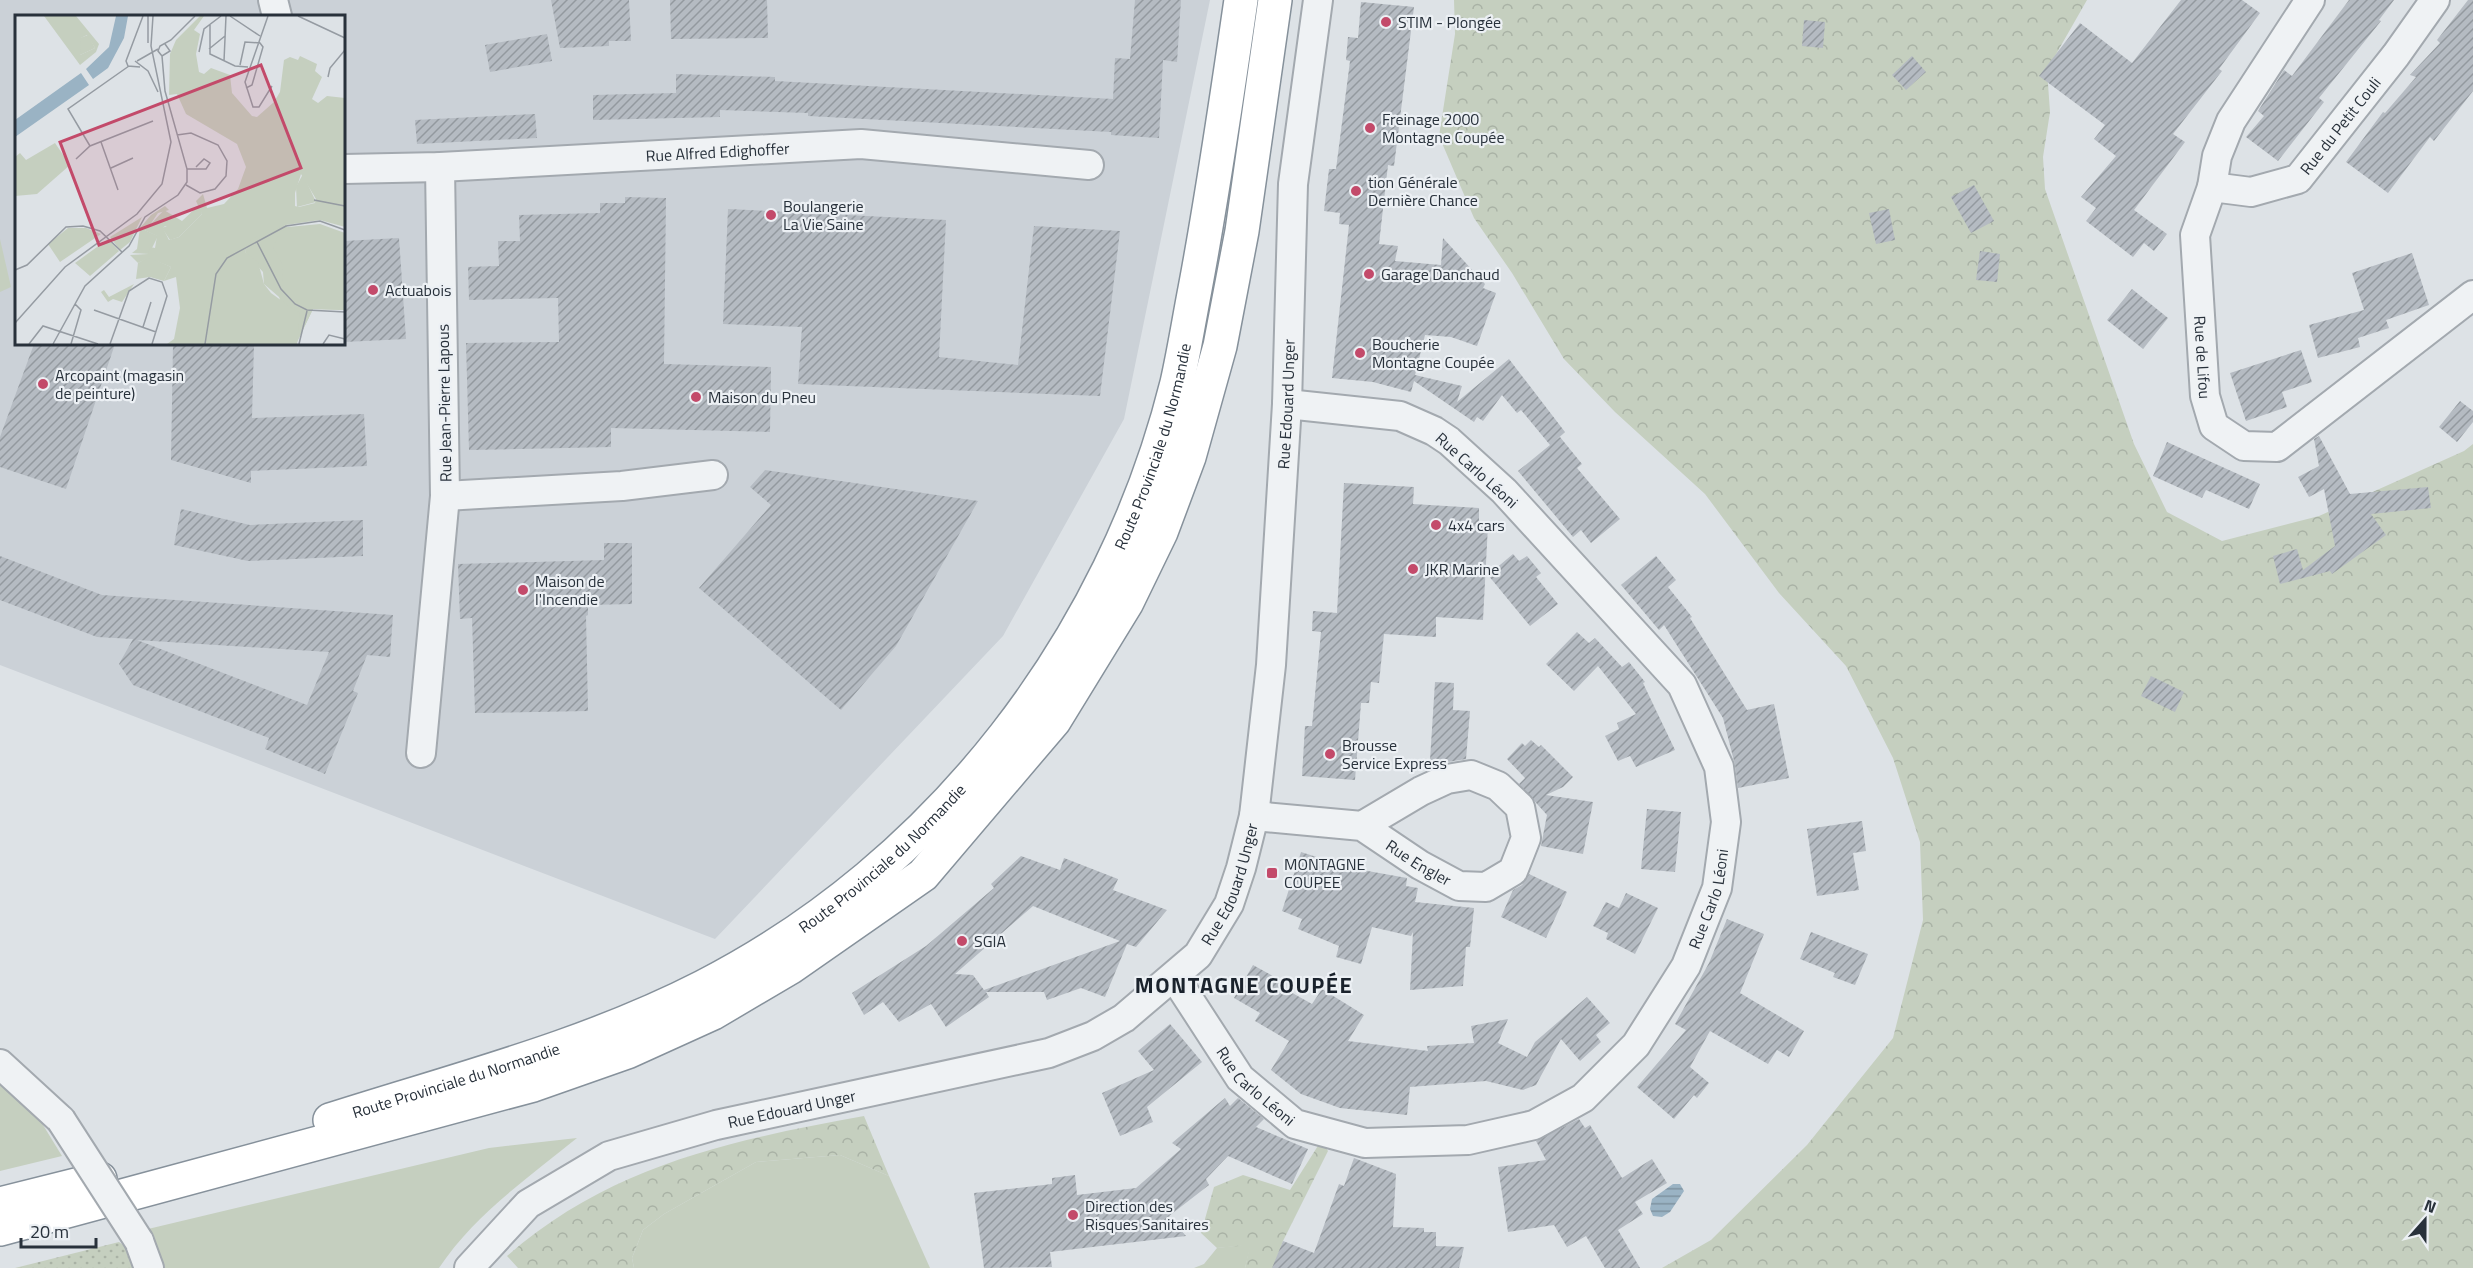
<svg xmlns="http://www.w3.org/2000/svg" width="2473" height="1268" font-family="'Titillium Web',sans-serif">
  <defs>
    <pattern id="forest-crowns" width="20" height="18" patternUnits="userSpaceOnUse" patternTransform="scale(1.5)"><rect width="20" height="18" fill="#c5cfbf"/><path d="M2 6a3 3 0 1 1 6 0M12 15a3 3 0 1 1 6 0" fill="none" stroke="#a9b2a5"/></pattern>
    <pattern id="park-dots" width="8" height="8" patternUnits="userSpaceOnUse" patternTransform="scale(1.5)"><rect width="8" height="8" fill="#c5cfbf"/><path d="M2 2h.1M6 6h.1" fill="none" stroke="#a9b2a5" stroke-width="1.8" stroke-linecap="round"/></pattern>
    <pattern id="water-rules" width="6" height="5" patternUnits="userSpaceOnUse" patternTransform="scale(1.5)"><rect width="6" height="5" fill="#9ab3c4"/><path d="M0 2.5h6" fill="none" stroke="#7e92a0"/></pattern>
    <pattern id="building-hatch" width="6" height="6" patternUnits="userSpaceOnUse" patternTransform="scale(1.5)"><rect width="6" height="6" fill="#b5bbc2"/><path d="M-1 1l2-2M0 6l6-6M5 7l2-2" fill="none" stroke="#93999f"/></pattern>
  </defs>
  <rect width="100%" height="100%" fill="#dde2e6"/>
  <!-- built -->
  <path fill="#cbd1d7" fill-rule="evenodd" d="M0,0H1210L1124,419L1003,636L715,939L0,665ZM16,16H344V344H16Z"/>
  <!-- green -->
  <g fill="#c5cfbf">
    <polygon points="0,239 11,287 0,292"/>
    <polygon points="0,1082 32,1107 62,1156 0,1171"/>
    <path d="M577,1138C528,1178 474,1215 439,1268H161L148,1229L489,1148Z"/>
    <polygon points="840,1155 889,1176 930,1268 634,1268 632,1258 643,1230 664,1214 756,1162"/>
    <polygon points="1251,1244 1245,1268 1194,1268 1204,1264 1217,1248"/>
  </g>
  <!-- forest -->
  <g fill="url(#forest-crowns)">
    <polygon points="1454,0 2087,0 2047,70 2050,112 2043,157 2045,189 2134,444 2167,512 2222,541 2319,516 2464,451 2473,444 2473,1268 1662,1268 1711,1240 1807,1145 1893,1038 1923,920 1920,842 1893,758 1846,666 1779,593 1705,494 1615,412 1564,359 1512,273 1474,218 1439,136 1455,34"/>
    <path d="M864,1116L889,1176L840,1155L756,1162L664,1214L643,1230L632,1258L634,1268H518L507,1256C611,1165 732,1140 864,1116Z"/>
    <polygon points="1321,1141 1328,1151 1283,1241 1273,1268 1245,1268 1250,1245 1217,1248 1201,1233 1214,1187 1243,1175 1290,1190"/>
  </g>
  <!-- park -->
  <polygon fill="url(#park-dots)" points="119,1242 137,1255 141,1268 15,1268"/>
  <!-- water -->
  <polygon fill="url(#water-rules)" points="1673,1184 1680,1184 1684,1191 1670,1212 1662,1217 1653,1216 1650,1209 1652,1199"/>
  <!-- building -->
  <g fill="url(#building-hatch)" fill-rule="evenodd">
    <polygon points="551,0 629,0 631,41 609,41 609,46 560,48"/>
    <polygon points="670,0 767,0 768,38 671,39"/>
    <polygon points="1135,0 1181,0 1177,62 1163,60 1159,138 1111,135 1111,132 808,116 808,113 720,110 720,117 593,120 593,95 676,93 676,74 775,77 775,81 1113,99 1115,58 1130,59"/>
    <polygon points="2181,0 2242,0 2260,13 2219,69 2222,71 2173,134 2185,142 2134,210 2167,234 2154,251 2144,243 2133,257 2086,221 2096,208 2081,197 2116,156 2094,139 2105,125 2039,76 2080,23 2132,63"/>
    <polygon points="2349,0 2394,0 2379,20 2381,21 2319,98 2324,102 2278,161 2246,137 2264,116 2258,111 2284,70 2292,76"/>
    <polygon points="2468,0 2473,0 2473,91 2434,141 2430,137 2388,193 2346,162 2383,112 2385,113 2416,77 2410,75 2440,43 2437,40"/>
    <polygon points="1361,2 1414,7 1394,166 1388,165 1379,244 1398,246 1395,261 1441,265 1443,238 1485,284 1483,288 1496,293 1477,346 1451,337 1425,335 1415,375 1462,386 1457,402 1509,359 1565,432 1556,440 1560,437 1582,464 1577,468 1620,519 1591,543 1581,530 1573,537 1518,471 1550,445 1521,410 1517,413 1502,395 1483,421 1477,417 1474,422 1414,381 1411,392 1373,382 1332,378 1349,225 1339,224 1340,213 1324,211 1329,169 1336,169 1350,61 1346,60 1348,37 1358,38"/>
    <polygon points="1804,20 1825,22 1823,48 1802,46"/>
    <polygon points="547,34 552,61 490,72 485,45"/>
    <polygon points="1912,56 1926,72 1906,90 1892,75"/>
    <polygon points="535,114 537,138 417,144 415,120"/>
    <polygon points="1974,185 1994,221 1971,233 1951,197"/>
    <polygon points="625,197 666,198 664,364 771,367 770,432 611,428 611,447 469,450 466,343 559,342 558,298 469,300 468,267 499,266 498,241 520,241 519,215 600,213 600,203 625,203"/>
    <polygon points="728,209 946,220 939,357 1018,365 1034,226 1120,231 1100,396 798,384 802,327 723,324"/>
    <polygon points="1889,209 1895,240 1876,244 1869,213"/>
    <polygon points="399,238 406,339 344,342 344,241"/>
    <polygon points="1980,251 2000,254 1997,282 1976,280"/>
    <polygon points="2412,253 2429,305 2386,320 2389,328 2358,338 2360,347 2318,358 2309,325 2364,310 2352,273"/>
    <polygon points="2132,289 2168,318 2143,349 2107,320"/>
    <polygon points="34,344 115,344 66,489 0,467 0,437"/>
    <polygon points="173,344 254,344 252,418 364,414 367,466 251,471 251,483 171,460"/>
    <polygon points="2301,350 2312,382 2282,392 2287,407 2246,421 2230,373"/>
    <polygon points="2460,401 2473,411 2473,422 2457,442 2439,427"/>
    <polygon points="2319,436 2350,494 2428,487 2431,508 2371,514 2386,535 2332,574 2330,571 2280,584 2273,556 2297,549 2303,570 2335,546 2324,489 2309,497 2298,477 2319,466 2314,439"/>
    <polygon points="2167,442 2260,484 2249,509 2206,490 2202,498 2153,476"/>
    <polygon points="765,470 978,501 896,646 841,710 699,588 771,505 750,487"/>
    <polygon points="1344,483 1414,487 1413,504 1479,508 1479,524 1488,525 1483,620 1436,617 1436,637 1384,634 1379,683 1371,682 1369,703 1361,703 1355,780 1302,776 1305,726 1312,726 1321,632 1312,631 1313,611 1337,613"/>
    <polygon points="181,509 250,525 363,520 363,556 248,561 174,545"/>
    <polygon points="604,543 632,543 632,604 588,605 588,615 586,616 588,711 475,713 472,618 460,619 458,564 604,560"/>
    <polygon points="1513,554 1519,561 1527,556 1541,573 1536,577 1558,604 1530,626 1488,575"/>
    <path d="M0,556L102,595L393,615L390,657L367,655L353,691L358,693L325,774L265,749L269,738L133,685L119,664L133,639L97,637L0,600ZM137,640L329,652L307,705Z"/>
    <polygon points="1656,556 1676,580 1668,587 1692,617 1690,618 1747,710 1774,704 1789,778 1738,788 1735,765 1723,718 1664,625 1659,630 1621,585"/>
    <polygon points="1577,632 1589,643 1595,638 1622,667 1629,662 1645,682 1643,683 1675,750 1636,767 1630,756 1618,761 1605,736 1619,729 1617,723 1636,714 1598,666 1574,691 1546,664"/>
    <polygon points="2151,676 2184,692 2175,712 2141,696"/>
    <polygon points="1435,682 1454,683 1453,710 1470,711 1466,759 1442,763 1442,761 1430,760"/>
    <polygon points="1531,740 1539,747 1541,745 1573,777 1563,787 1546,795 1593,802 1583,854 1541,846 1547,815 1519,784 1525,778 1507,759 1522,743 1525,746"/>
    <polygon points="1647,809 1681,812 1675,872 1641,869"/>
    <polygon points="1862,821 1866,851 1853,853 1859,890 1817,896 1807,829"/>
    <polygon points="1301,852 1351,868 1407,878 1406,886 1418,888 1415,902 1474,908 1470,947 1466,947 1463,986 1410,990 1413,932 1411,936 1372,927 1361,964 1336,957 1339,946 1298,929 1302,919 1282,911"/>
    <path d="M1021,856L1060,870L1064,858L1118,879L1113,890L1167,910L1136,947L1127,944L1105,997L1081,988L1047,1000L1044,992H986L989,997L946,1027L931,1004L899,1022L883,1002L864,1015L852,993L926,946L994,888L991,884ZM1033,906L1120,941L984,990L973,975L955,974Z"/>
    <polygon points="1529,874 1567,892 1546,938 1501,917 1513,890 1522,885"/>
    <polygon points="1626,893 1658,908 1635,954 1606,939 1608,933 1593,926 1606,902 1619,908"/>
    <polygon points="1727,919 1764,934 1740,993 1804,1031 1789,1057 1777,1050 1768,1064 1710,1031 1690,1067 1709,1083 1697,1098 1694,1095 1674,1119 1637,1087 1686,1030 1675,1024 1709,963"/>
    <polygon points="1811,932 1868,954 1855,985 1833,977 1835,973 1800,959"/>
    <polygon points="1253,965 1280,980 1278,985 1312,1004 1322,989 1364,1015 1348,1041 1428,1051 1427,1046 1474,1043 1471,1026 1508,1019 1498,1043 1527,1057 1535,1042 1587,997 1610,1023 1596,1035 1601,1042 1580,1061 1561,1039 1536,1085 1523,1090 1486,1081 1410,1087 1407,1115 1340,1108 1301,1094 1271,1070 1289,1041 1255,1021 1260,1013 1234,998"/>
    <polygon points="1170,1024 1202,1062 1147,1107 1153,1122 1120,1136 1102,1093 1154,1070 1138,1051"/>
    <polygon points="1225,1098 1230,1106 1238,1098 1264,1119 1256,1127 1308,1149 1292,1184 1228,1156 1206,1179 1209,1185 1169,1216 1186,1236 1050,1252 1052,1267 984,1268 974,1193 1052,1184 1052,1178 1075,1175 1077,1195 1136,1188 1181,1149 1172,1143"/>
    <polygon points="1579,1119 1585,1128 1590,1125 1622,1178 1652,1159 1667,1183 1635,1202 1643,1214 1618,1230 1640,1268 1605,1268 1586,1236 1567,1247 1554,1225 1508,1232 1498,1167 1546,1160 1536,1141"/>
    <polygon points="1354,1158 1396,1174 1393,1227 1424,1228 1424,1232 1436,1232 1436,1246 1464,1247 1459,1268 1272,1268 1283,1241 1314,1253 1339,1184 1344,1186"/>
  </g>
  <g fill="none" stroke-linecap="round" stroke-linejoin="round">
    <defs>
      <g id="minor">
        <polyline points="273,0 277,16"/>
        <path id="s1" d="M2310,0L2231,121L2217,156L2212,187L2195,235L2205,396L2214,426L2244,446L2277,447L2473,295"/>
        <path id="s2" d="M344,169L440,167L861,144L1089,165"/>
        <path id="s3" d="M2212,187L2251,192L2298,179L2396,55L2435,0"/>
        <polyline points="445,496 622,486 713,475"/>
        <polyline points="421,753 445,496 440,167"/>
        <path id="s4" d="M1254,816L1362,826L1420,865L1459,886L1486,887L1513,871L1526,838L1520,807L1498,786L1471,775L1447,779L1421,791L1362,826"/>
        <path id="s5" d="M1175,978L1240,1078L1295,1124L1365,1143L1468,1140L1534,1125L1583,1098L1636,1045L1686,966L1717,888L1726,822L1719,767L1682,685L1504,491L1449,441L1434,431L1400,416L1287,404"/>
        <polyline points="0,1064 61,1120"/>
        <polyline points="139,1241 149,1268"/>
        <path id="s6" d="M469,1268L528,1204L609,1156L716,1125L1049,1053L1093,1036L1124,1018L1198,955L1229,904L1241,868L1254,816L1271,665L1287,404L1293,184L1318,0"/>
      </g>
      <g id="highway">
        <path id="s7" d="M330,1120C455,1080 586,1047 703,987C939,866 1113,640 1177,383C1184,352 1189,320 1195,289C1213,193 1227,97 1241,0"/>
        <polyline points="0,1204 100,1179"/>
        <polyline points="0,1229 533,1085 627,1052 713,1013 791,967 923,875 1054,721 1127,602 1161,532 1189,457 1220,346 1242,231 1275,0"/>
      </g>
    </defs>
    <!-- minor casing -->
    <use href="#minor" stroke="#a3a9af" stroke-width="32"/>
    <!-- highway casing -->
    <use href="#highway" stroke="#86919b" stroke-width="36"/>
    <!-- minor -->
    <use href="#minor" stroke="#eff2f4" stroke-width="28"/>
    <!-- highway -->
    <use href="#highway" stroke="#fff" stroke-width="33"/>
    <defs>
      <polyline id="minor-bridge" points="61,1120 139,1241"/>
    </defs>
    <!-- minor-bridge casing -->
    <use href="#minor-bridge" stroke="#a3a9af" stroke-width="32" stroke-linecap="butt"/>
    <!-- minor-bridge -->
    <use href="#minor-bridge" stroke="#eff2f4" stroke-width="28"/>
  </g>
  <!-- markers -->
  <g fill="#c34a6a" stroke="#ecf0f4" stroke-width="2">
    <circle cx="1386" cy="22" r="6"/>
    <circle cx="1370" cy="128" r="6"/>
    <circle cx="1356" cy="191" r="6"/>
    <circle cx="771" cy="215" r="6"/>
    <circle cx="1369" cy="274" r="6"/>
    <circle cx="373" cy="290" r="6"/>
    <circle cx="1360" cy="353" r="6"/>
    <circle cx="43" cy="384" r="6"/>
    <circle cx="696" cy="397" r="6"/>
    <circle cx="1436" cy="525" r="6"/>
    <circle cx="1413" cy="569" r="6"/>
    <circle cx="523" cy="590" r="6"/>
    <circle cx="1330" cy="754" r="6"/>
    <rect x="1266" y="867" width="12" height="12" rx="3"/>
    <circle cx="962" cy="941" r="6"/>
    <circle cx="1073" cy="1215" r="6"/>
  </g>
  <g text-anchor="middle" stroke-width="4.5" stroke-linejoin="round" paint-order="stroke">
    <!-- poi labels -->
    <g font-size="16" fill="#28313b" stroke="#ecf0f4" text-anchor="start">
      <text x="1398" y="28">STIM - Plongée</text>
      <text x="1382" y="125">Freinage 2000<tspan x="1382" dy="18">Montagne Coupée</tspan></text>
      <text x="1368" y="188">tion Générale<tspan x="1368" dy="18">Dernière Chance</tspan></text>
      <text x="783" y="212">Boulangerie<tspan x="783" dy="18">La Vie Saine</tspan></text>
      <text x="1381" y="280">Garage Danchaud</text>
      <text x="385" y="296">Actuabois</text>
      <text x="1372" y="350">Boucherie<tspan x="1372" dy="18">Montagne Coupée</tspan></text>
      <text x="55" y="381">Arcopaint (magasin<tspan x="55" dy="18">de peinture)</tspan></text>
      <text x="708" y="403">Maison du Pneu</text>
      <text x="1448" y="531">4x4 cars</text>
      <text x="1425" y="575">JKR Marine</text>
      <text x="535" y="587">Maison de<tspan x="535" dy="18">l'Incendie</tspan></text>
      <text x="1342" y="751">Brousse<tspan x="1342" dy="18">Service Express</tspan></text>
      <text x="1284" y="870">MONTAGNE<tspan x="1284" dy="18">COUPEE</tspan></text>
      <text x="974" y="947">SGIA</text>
      <text x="1085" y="1212">Direction des<tspan x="1085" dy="18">Risques Sanitaires</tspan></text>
    </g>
    <!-- street labels -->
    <g font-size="16" fill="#28313b" stroke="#ecf0f4">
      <text dy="6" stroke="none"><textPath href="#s3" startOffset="156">Rue du Petit Couli</textPath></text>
      <text dy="6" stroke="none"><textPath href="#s2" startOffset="374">Rue Alfred Edighoffer</textPath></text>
      <text dy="6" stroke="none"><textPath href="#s1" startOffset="387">Rue de Lifou</textPath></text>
      <text transform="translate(444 403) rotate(-91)" y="6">Rue Jean-Pierre Lapous</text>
      <text dy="6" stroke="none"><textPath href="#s6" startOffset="1378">Rue Edouard Unger</textPath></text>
      <text dy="6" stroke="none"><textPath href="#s7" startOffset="1120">Route Provinciale du Normandie</textPath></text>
      <text transform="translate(1477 470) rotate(42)" y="6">Rue Carlo Léoni</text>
      <text dy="6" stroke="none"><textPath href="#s7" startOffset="618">Route Provinciale du Normandie</textPath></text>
      <text dy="6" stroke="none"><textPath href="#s4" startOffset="176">Rue Engler</textPath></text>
      <text dy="6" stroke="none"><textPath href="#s6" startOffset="892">Rue Edouard Unger</textPath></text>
      <text dy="6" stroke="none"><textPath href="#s5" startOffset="730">Rue Carlo Léoni</textPath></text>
      <text dy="6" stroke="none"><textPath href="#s7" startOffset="132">Route Provinciale du Normandie</textPath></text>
      <text dy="6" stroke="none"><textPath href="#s5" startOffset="136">Rue Carlo Léoni</textPath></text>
      <text dy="6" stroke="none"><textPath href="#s6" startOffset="370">Rue Edouard Unger</textPath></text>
    </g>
    <!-- district labels -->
    <g font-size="22" font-weight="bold" letter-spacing="1.5" fill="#1a222c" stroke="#ecf0f4">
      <text x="1244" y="993">MONTAGNE COUPÉE</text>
    </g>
  </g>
  <!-- overview -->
  <g transform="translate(15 15)">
    <rect width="330" height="330" fill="#dde2e6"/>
    <path d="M40,128L55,150L22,179L0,181V142L5,138L11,145ZM288,159L301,187L282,192L281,172ZM185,189L187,199L164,222L155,225L147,213L152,211L135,210L149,195L167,206ZM127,202L115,227L105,235L95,222ZM271,210L330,295L298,294L282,327L264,282L249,269L248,257L230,237L235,224L249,216ZM53,213H71L86,219L45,247L33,229ZM125,213L143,221L134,239L117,238L122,234ZM134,242L156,252L149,266L135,262L121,264L123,248ZM119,269L107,287L98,284L93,287L86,277L89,275L94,282Z" fill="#c5cfbf"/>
    <path d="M185,1H189L179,15L185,19L181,39L184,57L189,59L196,53L215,60L217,78L237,101L242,102L259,87L265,77L269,45L275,42L283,45L285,41L302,49L300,56L307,62L297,84L303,88L312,81L330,83V212L305,205L271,210L236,224L230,237L243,247L249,269L256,278L285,299L282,329H152L159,324L165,293L161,262L149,266L156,252L134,243L123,248L115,240L133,239L135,232L140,233L142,221L125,213L136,200L150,191L154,195L143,198L135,210H151L148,213L154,225L164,222L187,199L181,186L188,179L192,193L209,189L223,174L231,152L222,129L171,99L162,79L154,80L155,39L161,25ZM286,159L301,184L300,188L284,192L280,191V178ZM73,20L80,33L65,40V23Z" fill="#c5cfbf" fill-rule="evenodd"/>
    <path d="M29,1H61L84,29L81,37L65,50ZM72,20L80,33L65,40L66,23ZM305,209L330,218V295L298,294L282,327L285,299L268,276L267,249L258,232L265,217L273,212ZM93,224L104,236L75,261L60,248Z" fill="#c5cfbf" fill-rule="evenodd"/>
    <path d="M101,1H113L109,23L93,53L78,64L71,54L94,32ZM66,58L74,70L0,122V105Z" fill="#9ab3c4"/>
    <path fill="none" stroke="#959ba2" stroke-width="1.5" d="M215,1L245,21M253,1L230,67L238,92H244L257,71M283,1L330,23M195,10V39L220,51L233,52M133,28V1M150,29L155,36L147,41L143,36L145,31L156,25L180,1M194,34L210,21M184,37L189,14L206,1M120,46L133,56L143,77M122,46L143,34M209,46L211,1M225,50L230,27L245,28L248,32L237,70L231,73M125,52L113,51L111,46L128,1M313,62L315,53L330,35M162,120L176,118L203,130L212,146L211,161L200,174L185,178L171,170M86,127L103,175M75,131L53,94L114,51M61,144L75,131L138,106M96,153L118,143M172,154H191L195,148L189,144L181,152M299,185L330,191M242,227L266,274L280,289L292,295L330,297M0,255L12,250L51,212L68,211L85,216L107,237M79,295L141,317M0,308L50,252L122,199L147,169L156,127L136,31L138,1M128,312L136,287M14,329L28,311L83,329M38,329L70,271L114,231L130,202L163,180L172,167V154L150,76L147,41M56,329L66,295L60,289M95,329L114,276L134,263L147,267L152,281L137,329M190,329L201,259L212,243L271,211L305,206L330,215M284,329L292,296M308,329L314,320L330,324"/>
    <path fill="#c34a6a" fill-opacity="0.15" stroke="#c34a6a" stroke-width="3" d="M246,50L286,153L84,230L45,127Z"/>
    <rect width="330" height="330" fill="none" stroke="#28313b" stroke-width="3"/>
  </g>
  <!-- north arrow -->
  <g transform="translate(2425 1220) rotate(21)" stroke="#ecf0f4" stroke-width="4.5" paint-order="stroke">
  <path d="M0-4.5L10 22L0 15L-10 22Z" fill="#28313b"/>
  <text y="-9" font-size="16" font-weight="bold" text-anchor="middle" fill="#28313b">N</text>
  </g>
  <!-- scale -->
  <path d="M21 1238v9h75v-9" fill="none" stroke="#28313b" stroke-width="3"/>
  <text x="30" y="1238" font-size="18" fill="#28313b" stroke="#ecf0f4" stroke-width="4.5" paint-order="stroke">20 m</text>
</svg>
